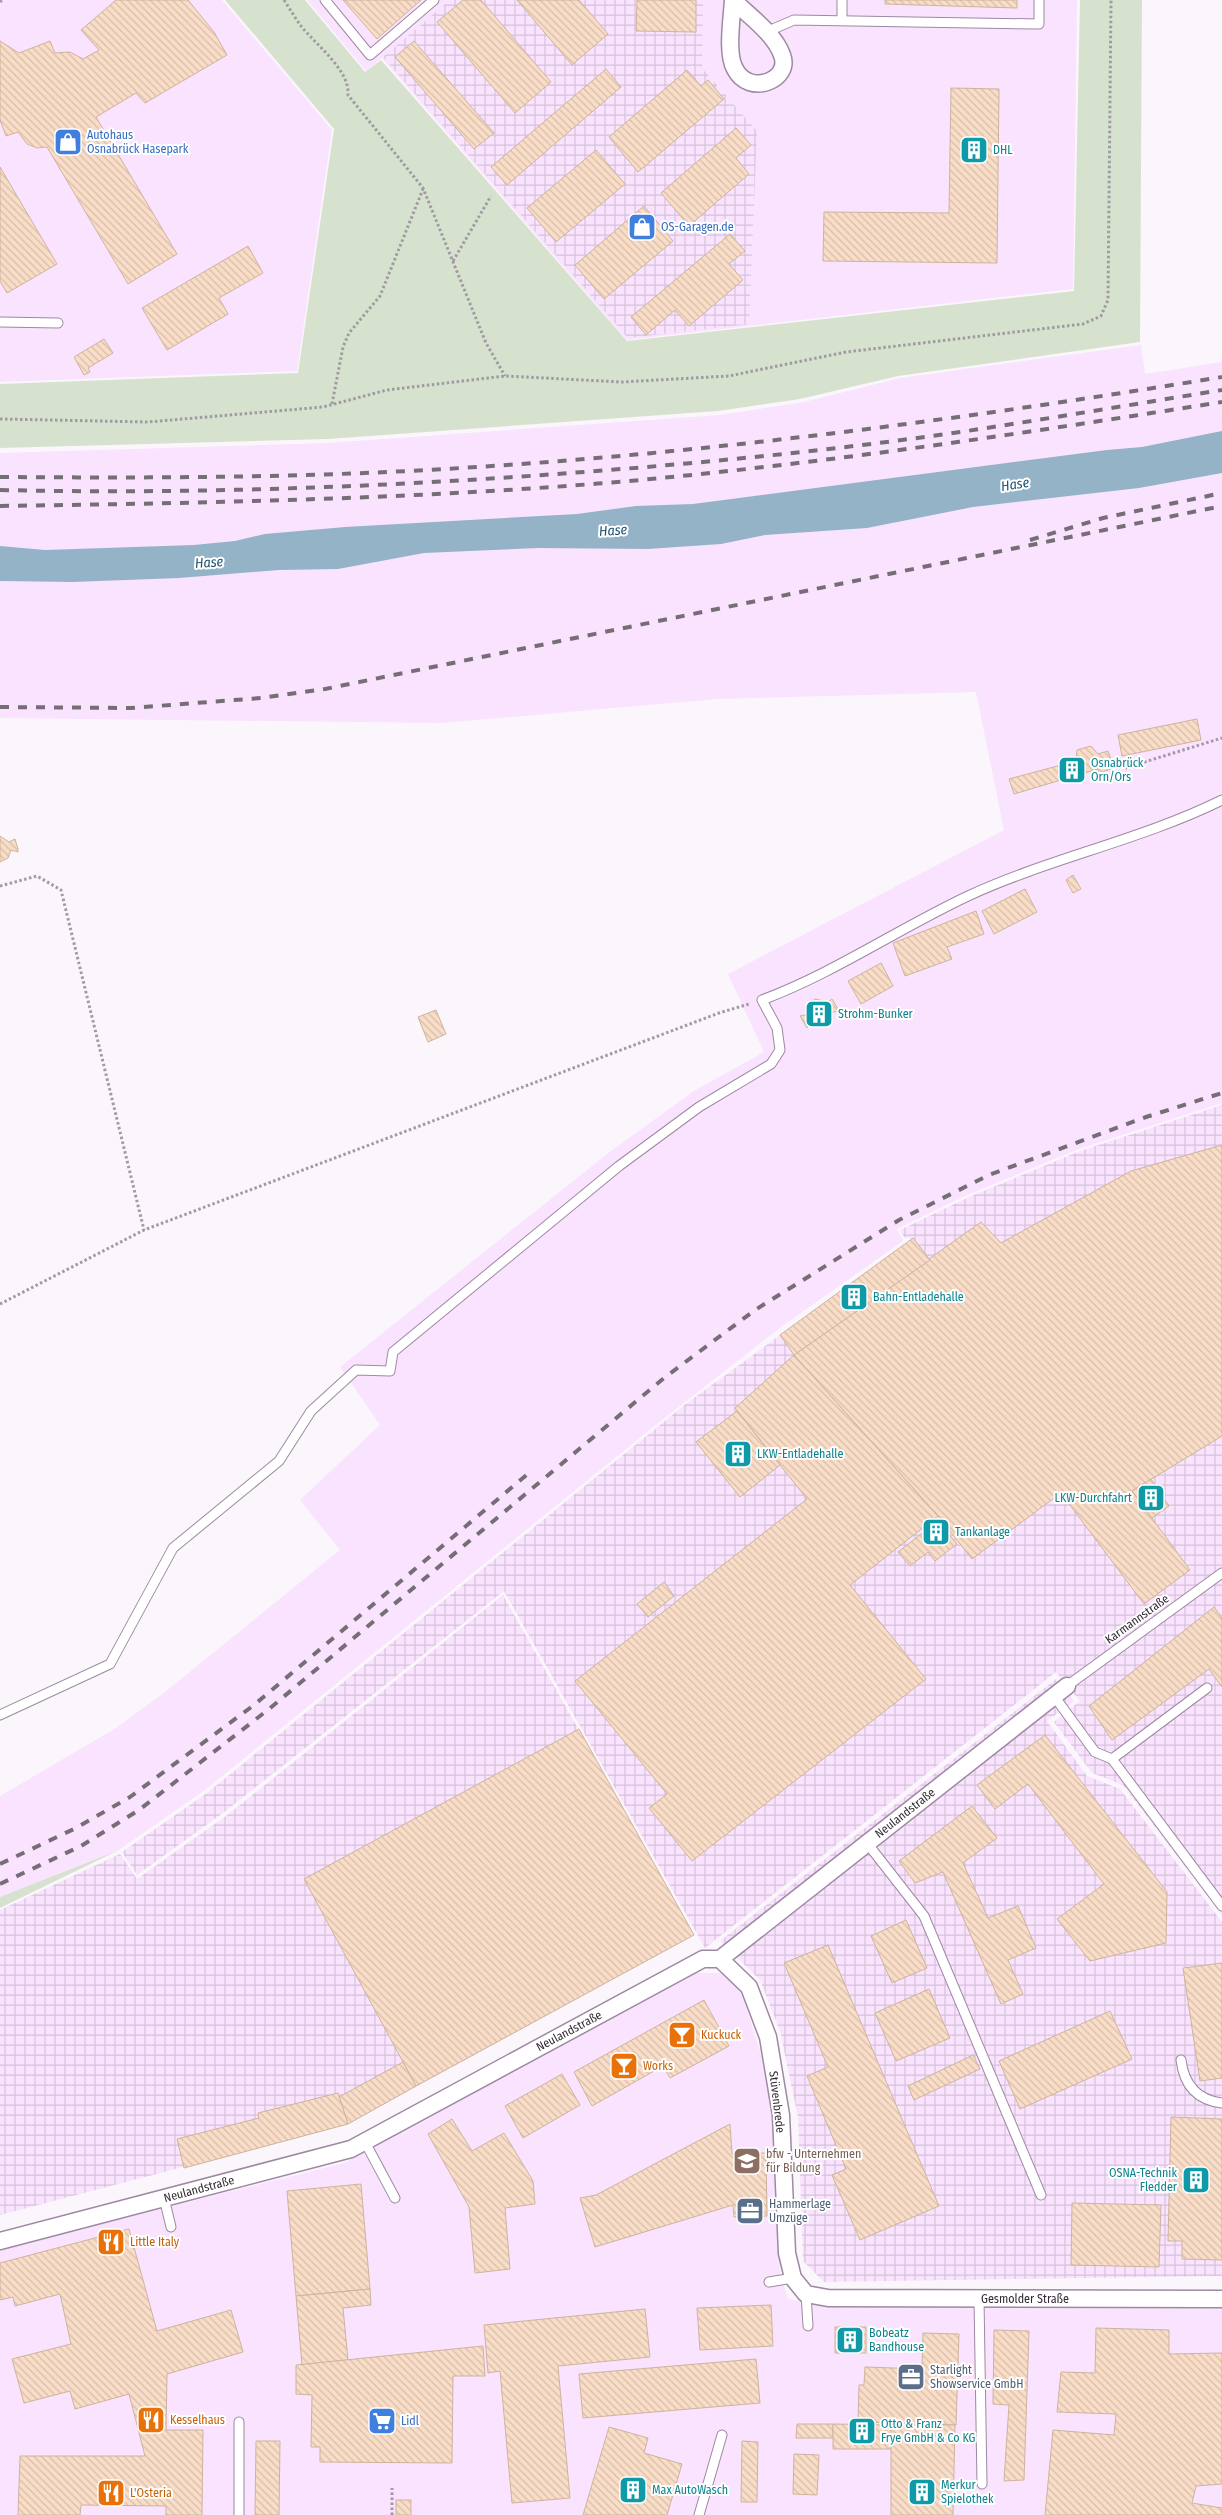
<svg xmlns="http://www.w3.org/2000/svg" width="1222" height="2515" font-family="'Fira Sans Condensed',sans-serif">
  <defs>
    <pattern id="industrial-grid" width="8" height="8" patternUnits="userSpaceOnUse" patternTransform="scale(1.25)"><rect width="8" height="8" fill="#f9e3fe"/><path d="M0 4h8M4 0v8" fill="none" stroke="#d6c3da"/></pattern>
    <pattern id="building-back-hatch" width="6" height="6" patternUnits="userSpaceOnUse" patternTransform="scale(1.25)"><rect width="6" height="6" fill="#f9ddc7"/><path d="M-1 5l2 2M0 0l6 6M5-1l2 2" fill="none" stroke="#d6beac"/></pattern>
  </defs>
  <rect width="100%" height="100%" fill="#fbf6fc"/>
  <!-- built -->
  <g fill="#f9e3fe">
    <polygon points="0,0 222,0 332,130 297,371 0,382"/>
    <polygon points="307,0 1077,0 1073,289 627,340 382,58 366,71"/>
    <polygon points="1141,345 1145,374 1222,362 1222,1103 1079,1149 967,1195 897,1229 903,1241 781,1327 657,1424 205,1790 119,1850 0,1897 0,1796 116,1728 165,1692 340,1550 300,1500 380,1425 340,1367 611,1151 694,1091 764,1052 728,974 1004,830 976,692 717,699 442,723 0,718 0,453 327,443 720,415 804,402 900,378"/>
    <polygon points="692,1973 723,1973 741,1991 760,2051 775,2113 780,2273 788,2299 828,2306 1222,2307 1222,2515 0,2515 0,2249 344,2163"/>
  </g>
  <!-- industrial -->
  <g fill="url(#industrial-grid)">
    <polygon points="450,0 703,0 702,68 757,131 749,324 628,338 383,57"/>
    <polygon points="1222,1105 1222,1915 1123,1785 1092,1773 1054,1722 1080,1701 1056,1672 705,1948 504,1591 223,1813 137,1875 122,1852 207,1793 687,1403 912,1239 904,1237 900,1230 969,1197 1080,1151"/>
    <polygon points="503,1595 694,1935 348,2124 0,2215 0,1910 120,1854 137,1879 226,1816"/>
    <polygon points="1056,1679 1074,1701 1047,1721 1087,1776 1120,1789 1222,1922 1222,2276 824,2282 803,2261 798,2117 780,2031 760,1980 720,1941"/>
  </g>
  <!-- grass -->
  <g fill="#d7e2ce">
    <polygon points="225,0 305,0 365,72 381,60 627,341 1074,291 1080,0 1142,0 1140,342 898,376 800,399 718,411 328,439 0,448 0,384 298,373 334,129"/>
    <polygon points="119,1850 0,1908 0,1897"/>
  </g>
  <!-- water -->
  <polygon fill="#94b3c7" points="1222,431 1222,473 1139,488 973,507 867,528 765,535 721,544 648,549 539,548 424,553 338,569 279,570 179,578 73,582 0,581 0,546 45,550 194,545 235,541 265,534 345,527 577,514 636,506 693,504 1107,450 1142,447"/>
  <!-- building -->
  <g fill="url(#building-back-hatch)" stroke="#ceb49e">
    <polygon points="116,0 188,0 214,32 227,55 145,103 136,93 96,117 177,254 128,284 47,147 37,148 27,144 18,132 6,136 0,120 0,41 19,53 50,41 55,53 70,52 83,59 99,50 81,30"/>
    <polygon points="343,0 421,0 377,39"/>
    <polygon points="463,0 481,0 551,82 515,113 437,22"/>
    <polygon points="517,0 579,0 608,34 572,65"/>
    <polygon points="637,0 696,0 696,32 636,31"/>
    <polygon points="885,0 1017,0 1017,8 885,4"/>
    <polygon points="414,41 494,133 474,149 395,57"/>
    <polygon points="606,69 621,87 507,185 491,167"/>
    <polygon points="687,70 701,86 708,80 724,99 638,172 609,137"/>
    <polygon points="951,88 999,89 997,263 823,261 824,212 949,213"/>
    <polygon points="736,128 751,145 736,158 749,174 689,226 661,193"/>
    <polygon points="596,150 625,184 556,242 527,208"/>
    <polygon points="0,167 57,264 7,293 0,281"/>
    <polygon points="644,206 673,241 604,299 575,265"/>
    <polygon points="730,234 745,251 729,264 743,280 689,326 675,310 646,335 631,317"/>
    <polygon points="248,246 263,273 219,298 228,314 167,350 142,308"/>
    <polygon points="104,339 113,353 88,368 90,372 84,375 74,357"/>
    <polygon points="1197,719 1201,740 1122,756 1118,735"/>
    <polygon points="1091,746 1098,754 1108,751 1114,768 1099,773 1098,769 1014,794 1009,779 1076,761 1077,750"/>
    <polygon points="0,836 9,842 15,839 18,849 18,852 11,850 8,858 0,862"/>
    <polygon points="1073,875 1081,889 1073,893 1066,880"/>
    <polygon points="1025,889 1037,912 994,934 982,911"/>
    <polygon points="976,911 984,934 947,947 952,959 905,976 893,943"/>
    <polygon points="881,963 893,986 861,1004 848,981"/>
    <polygon points="815,999 828,1002 832,999 839,1011 833,1012 828,1024 820,1027 811,1024 807,1028 800,1016 806,1015 807,1006"/>
    <polygon points="436,1010 446,1034 428,1042 418,1017"/>
    <polygon points="1222,1145 1222,1436 1132,1491 1190,1570 1144,1604 1061,1493 972,1559 938,1516 794,1355 981,1222 1001,1243 1131,1171"/>
    <polygon points="913,1238 930,1260 794,1355 780,1335"/>
    <polygon points="794,1355 938,1516 850,1585 926,1679 692,1861 649,1808 667,1794 575,1681 807,1499 735,1408"/>
    <polygon points="737,1411 780,1465 740,1497 696,1442"/>
    <polygon points="1151,1479 1169,1506 1152,1518 1132,1491"/>
    <polygon points="938,1521 957,1544 935,1561 928,1552 910,1566 898,1552"/>
    <polygon points="664,1582 674,1596 648,1617 637,1604"/>
    <polygon points="1214,1607 1222,1618 1222,1687 1209,1669 1112,1740 1089,1706"/>
    <polygon points="579,1729 694,1935 416,2086 304,1879"/>
    <polygon points="1045,1735 1167,1892 1166,1943 1090,1961 1057,1919 1104,1884 1028,1784 995,1809 977,1785"/>
    <polygon points="972,1806 997,1838 963,1863 988,1918 1018,1906 1036,1948 1008,1960 1023,1994 1001,2004 943,1872 915,1883 899,1861"/>
    <polygon points="906,1920 927,1968 892,1983 871,1936"/>
    <polygon points="828,1945 939,2206 860,2240 832,2175 846,2169 807,2076 828,2067 784,1963"/>
    <polygon points="1222,1963 1222,2078 1200,2081 1183,1968"/>
    <polygon points="929,1989 950,2038 896,2061 875,2013"/>
    <polygon points="704,2000 729,2046 670,2078 663,2066 592,2106 574,2072"/>
    <polygon points="1110,2011 1132,2059 1020,2109 999,2061"/>
    <polygon points="973,2055 980,2069 914,2100 908,2086"/>
    <polygon points="403,2062 416,2086 348,2124 339,2097"/>
    <polygon points="562,2074 580,2105 523,2138 505,2106"/>
    <polygon points="338,2093 348,2124 184,2168 177,2139 259,2118 258,2113"/>
    <polygon points="1171,2117 1222,2119 1222,2260 1182,2259 1182,2241 1168,2241"/>
    <polygon points="452,2119 472,2151 504,2133 533,2181 535,2204 505,2208 510,2269 475,2273 469,2207 428,2134"/>
    <polygon points="730,2124 732,2154 766,2153 767,2216 734,2217 733,2205 595,2247 580,2198 596,2195"/>
    <polygon points="361,2184 370,2289 296,2296 287,2191"/>
    <polygon points="1072,2203 1161,2205 1159,2267 1071,2265"/>
    <polygon points="129,2229 157,2331 231,2310 243,2352 167,2374 166,2430 203,2430 202,2515 166,2515 166,2506 81,2505 80,2515 18,2515 20,2456 145,2456 129,2394 75,2409 70,2391 24,2403 12,2359 71,2344 60,2294 15,2306 13,2297 0,2300 0,2263"/>
    <polygon points="370,2289 371,2305 343,2308 348,2360 302,2365 296,2296"/>
    <polygon points="771,2305 773,2346 700,2350 697,2308"/>
    <polygon points="645,2309 650,2357 558,2366 570,2498 512,2503 500,2371 488,2373 484,2325"/>
    <rect x="835" y="2327" width="31" height="26"/>
    <polygon points="1096,2328 1169,2330 1169,2354 1222,2353 1222,2484 1196,2486 1192,2503 1222,2508 1222,2515 1045,2515 1053,2430 1114,2435 1116,2414 1057,2412 1061,2372 1095,2373"/>
    <polygon points="994,2330 1029,2331 1024,2480 1004,2481 1009,2405 993,2404"/>
    <polygon points="923,2333 959,2334 956,2425 858,2422 859,2385 864,2385 865,2367 922,2369"/>
    <polygon points="483,2346 485,2376 453,2376 452,2463 320,2462 320,2447 311,2447 312,2395 296,2394 296,2365"/>
    <polygon points="756,2359 760,2403 583,2418 579,2374"/>
    <polygon points="797,2424 833,2424 833,2438 796,2438"/>
    <polygon points="833,2424 891,2425 891,2449 833,2449"/>
    <polygon points="891,2425 955,2425 953,2515 891,2515"/>
    <polygon points="609,2427 648,2438 644,2453 682,2464 667,2515 583,2515"/>
    <polygon points="256,2441 280,2441 279,2515 255,2515"/>
    <polygon points="742,2441 758,2442 757,2502 741,2502"/>
    <polygon points="794,2454 819,2455 817,2495 793,2494"/>
    <rect x="396" y="2500" width="15" height="15"/>
  </g>
  <g fill="none" stroke-linecap="round" stroke-linejoin="round">
    <defs>
      <g id="lane">
        <polyline points="325,0 370,55 434,0"/>
        <polyline points="842,20 842,0"/>
        <polyline points="766,32 794,20 1039,24 1039,0"/>
        <polyline points="0,322 58,323"/>
        <polyline points="1067,1686 1222,1573"/>
        <polyline points="1054,1696 1095,1752 1112,1759 1207,1688"/>
        <path d="M0,1715L110,1664L173,1548L279,1461L311,1411L356,1370L390,1371L393,1352L619,1166L699,1107L771,1064L780,1050L777,1028L762,1000C834,973 898,929 968,896C1050,858 1141,840 1222,800"/>
        <polyline points="1112,1759 1222,1906"/>
        <polyline points="867,1843 924,1916 1041,2195"/>
        <path d="M1181,2060C1184,2085 1197,2100 1222,2103"/>
        <polyline points="365,2142 395,2198"/>
        <polyline points="164,2198 171,2227"/>
        <polyline points="769,2282 793,2278"/>
        <polyline points="806,2294 808,2326"/>
        <polyline points="979,2299 982,2484"/>
        <polyline points="239,2515 239,2422"/>
        <polyline points="699,2515 722,2435"/>
      </g>
      <g id="street">
        <path d="M733,0C732,18 726,54 735,69C749,97 792,80 782,55C774,33 749,16 733,0"/>
        <polyline points="720,1959 749,1987 768,2037 781,2115 787,2253 793,2278 806,2294 828,2298 1222,2299"/>
        <polyline points="0,2241 351,2149 703,1959 720,1959 1067,1686"/>
      </g>
    </defs>
    <!-- lane casing -->
    <use href="#lane" stroke="#9e89a2" stroke-width="11"/>
    <!-- street casing -->
    <use href="#street" stroke="#9e89a2" stroke-width="19"/>
    <!-- path -->
    <g stroke="#a19aa3" stroke-width="3" stroke-dasharray="2.5 2.5" stroke-linecap="butt">
      <path d="M284,0C290,9 295,18 301,26C316,45 350,70 348,95L423,188L486,343L505,376"/>
      <polyline points="0,2 2,0"/>
      <polyline points="453,261 491,196"/>
      <polyline points="332,404 343,347 349,333 380,296 423,189"/>
      <polyline points="0,419 148,422 323,407 387,390 505,376 622,382 729,376 846,352 1083,324 1101,316 1108,300 1111,0"/>
      <polyline points="1125,768 1222,738"/>
      <polyline points="0,886 37,876 61,890 144,1230"/>
      <polyline points="0,1304 144,1230 719,1013 749,1004"/>
      <polyline points="392,2515 392,2488"/>
    </g>
    <!-- lane -->
    <use href="#lane" stroke="#fff" stroke-width="9"/>
    <!-- street -->
    <use href="#street" stroke="#fff" stroke-width="16"/>
    <!-- rail -->
    <g stroke="#766e77" stroke-width="4" stroke-dasharray="9 9" stroke-linecap="butt">
      <path d="M0,477C148,478 296,478 444,469C705,454 964,419 1222,377"/>
      <path d="M0,490C181,494 362,488 543,475C682,465 822,452 960,432C1047,419 1135,404 1222,390"/>
      <path d="M0,506C210,503 420,499 629,481C828,463 1025,433 1222,402"/>
      <polyline points="1030,540 1103,518 1222,493"/>
      <polyline points="0,707 131,708 261,698 325,689 1222,506"/>
      <polyline points="0,1864 76,1828 130,1797 254,1705 530,1472"/>
      <polyline points="0,1884 81,1846 139,1810 269,1709 664,1378 755,1310 899,1220 989,1175 1146,1117 1222,1093"/>
    </g>
  </g>
  <!-- icons -->
  <defs>
    <symbol id="shop-square" viewBox="-11 -11 22 22"><rect x="-9" y="-9" width="18" height="18" rx="4" fill="#3f7fe0" stroke="#fff"/><path d="M-5-2.5h2.3a2.7 3.5 0 0 1 5.4 0H5L5.5 6h-11ZM-1.5-2.5h3a1.5 2.3 0 0 0-3 0Z" fill="#fff"/></symbol>
    <symbol id="building-square" viewBox="-11 -11 22 22"><rect x="-9" y="-9" width="18" height="18" rx="4" fill="#0f9aa8" stroke="#fff"/><path d="M-4-6H4V6H1V3H-1V6H-4ZM-2.5-4.3h1.7v1.8h-1.7ZM.8-4.3h1.7v1.8H.8ZM-2.5-1h1.7V.8h-1.7ZM.8-1h1.7V.8H.8Z" fill="#fff"/></symbol>
    <symbol id="bar-square" viewBox="-11 -11 22 22"><rect x="-9" y="-9" width="18" height="18" rx="4" fill="#e8710a" stroke="#fff"/><path d="M-6-5H6L.8 .8V4.5H3.5V6h-7V4.5H-.8V.8Z" fill="#fff"/></symbol>
    <symbol id="school-square" viewBox="-11 -11 22 22"><rect x="-9" y="-9" width="18" height="18" rx="4" fill="#8d6e63" stroke="#fff"/><path d="M0-5L7-2L0 1L-7-2ZM-4 1L0 2.5L4 1V4Q0 6-4 4Z" fill="#fff"/></symbol>
    <symbol id="office-square" viewBox="-11 -11 22 22"><rect x="-9" y="-9" width="18" height="18" rx="4" fill="#5c6f8a" stroke="#fff"/><path d="M-6-3h4V-5.5h4V-3h4V5H-6ZM-1-4.5V-3h2v-1.5ZM-6 0V1H6V0Z" fill="#fff"/></symbol>
    <symbol id="restaurant-square" viewBox="-11 -11 22 22"><rect x="-9" y="-9" width="18" height="18" rx="4" fill="#e8710a" stroke="#fff"/><path d="M-5-6h1v4h1v-4h1v4h1v-4h1v5L-1.5 .5V6h-2V.5L-5-1ZM5-6V6H3V1.5H1.5Q1.5-4 5-6Z" fill="#fff"/></symbol>
    <symbol id="supermarket-square" viewBox="-11 -11 22 22"><rect x="-9" y="-9" width="18" height="18" rx="4" fill="#3f7fe0" stroke="#fff"/><path d="M-6-5.5h2.5l.6 2H6L4.5 2H-2.5L-4.4-4H-6ZM-1.5 3.2a1.3 1.3 0 1 0 .1 0ZM3 3.2a1.3 1.3 0 1 0 .1 0Z" fill="#fff"/></symbol>
  </defs>
  <g fill-rule="evenodd">
    <use href="#shop-square" x="52" y="126" width="32" height="32"/>
    <use href="#building-square" x="958" y="134" width="32" height="32"/>
    <use href="#shop-square" x="626" y="211" width="32" height="32"/>
    <use href="#building-square" x="1056" y="754" width="32" height="32"/>
    <use href="#building-square" x="803" y="998" width="32" height="32"/>
    <use href="#building-square" x="838" y="1281" width="32" height="32"/>
    <use href="#building-square" x="722" y="1438" width="32" height="32"/>
    <use href="#building-square" x="1135" y="1482" width="32" height="32"/>
    <use href="#building-square" x="920" y="1516" width="32" height="32"/>
    <use href="#bar-square" x="666" y="2019" width="32" height="32"/>
    <use href="#bar-square" x="608" y="2050" width="32" height="32"/>
    <use href="#school-square" x="731" y="2145" width="32" height="32"/>
    <use href="#building-square" x="1180" y="2164" width="32" height="32"/>
    <use href="#office-square" x="734" y="2195" width="32" height="32"/>
    <use href="#restaurant-square" x="95" y="2226" width="32" height="32"/>
    <use href="#building-square" x="834" y="2324" width="32" height="32"/>
    <use href="#office-square" x="895" y="2361" width="32" height="32"/>
    <use href="#restaurant-square" x="135" y="2404" width="32" height="32"/>
    <use href="#supermarket-square" x="366" y="2405" width="32" height="32"/>
    <use href="#building-square" x="846" y="2415" width="32" height="32"/>
    <use href="#building-square" x="617" y="2474" width="32" height="32"/>
    <use href="#building-square" x="906" y="2476" width="32" height="32"/>
    <use href="#restaurant-square" x="95" y="2477" width="32" height="32"/>
  </g>
  <g text-anchor="middle" stroke-width="4" stroke-linejoin="round" paint-order="stroke">
    <!-- shop labels -->
    <g font-size="12" fill="#366cbe" stroke="#fff" text-anchor="start">
      <text x="87" y="139">Autohaus<tspan x="87" dy="14">Osnabrück Hasepark</tspan></text>
      <text x="661" y="231">OS-Garagen.de</text>
      <text x="401" y="2425">Lidl</text>
    </g>
    <!-- culture labels -->
    <g font-size="12" fill="#0d838f" stroke="#fff" text-anchor="start">
      <text x="993" y="154">DHL</text>
      <text x="1091" y="767">Osnabrück<tspan x="1091" dy="14">Orn/Ors</tspan></text>
      <text x="838" y="1018">Strohm-Bunker</text>
      <text x="873" y="1301">Bahn-Entladehalle</text>
      <text x="757" y="1458">LKW-Entladehalle</text>
      <text x="1132" y="1502" text-anchor="end">LKW-Durchfahrt</text>
      <text x="955" y="1536">Tankanlage</text>
      <text x="1177" y="2177" text-anchor="end">OSNA-Technik<tspan x="1177" dy="14">Fledder</tspan></text>
      <text x="869" y="2337">Bobeatz<tspan x="869" dy="14">Bandhouse</tspan></text>
      <text x="881" y="2428">Otto &amp; Franz<tspan x="881" dy="14">Frye GmbH &amp; Co KG</tspan></text>
      <text x="941" y="2489">Merkur<tspan x="941" dy="14">Spielothek</tspan></text>
      <text x="652" y="2494">Max AutoWasch</text>
    </g>
    <!-- street labels -->
    <g font-size="12" fill="#332a35" stroke="#fff">
      <text transform="translate(1137 1619) rotate(-36)" y="4">Karmannstraße</text>
      <text transform="translate(905 1813) rotate(-38)" y="4">Neulandstraße</text>
      <text transform="translate(569 2031) rotate(-28)" y="4">Neulandstraße</text>
      <text transform="translate(777 2102) rotate(83)" y="4">Stüvenbrede</text>
      <text transform="translate(199 2189) rotate(-15)" y="4">Neulandstraße</text>
      <text x="1025" y="2303">Gesmolder Straße</text>
    </g>
    <!-- food labels -->
    <g font-size="12" fill="#c56008" stroke="#fff" text-anchor="start">
      <text x="701" y="2039">Kuckuck</text>
      <text x="643" y="2070">Works</text>
      <text x="130" y="2246">Little Italy</text>
      <text x="170" y="2424">Kesselhaus</text>
      <text x="130" y="2497">L'Osteria</text>
    </g>
    <!-- education labels -->
    <g font-size="12" fill="#785e54" stroke="#fff" text-anchor="start">
      <text x="766" y="2158">bfw - Unternehmen<tspan x="766" dy="14">für Bildung</tspan></text>
    </g>
    <!-- service labels -->
    <g font-size="12" fill="#4e5e75" stroke="#fff" text-anchor="start">
      <text x="769" y="2208">Hammerlage<tspan x="769" dy="14">Umzüge</tspan></text>
      <text x="930" y="2374">Starlight<tspan x="930" dy="14">Showservice GmbH</tspan></text>
    </g>
    <!-- water labels -->
    <g font-size="14" font-style="italic" fill="#1d5270" stroke="#fff">
      <text transform="translate(1015 484) rotate(-9)" y="5">Hase</text>
      <text transform="translate(613 530) rotate(-4)" y="5">Hase</text>
      <text transform="translate(209 562) rotate(-4)" y="5">Hase</text>
    </g>
  </g>
</svg>
